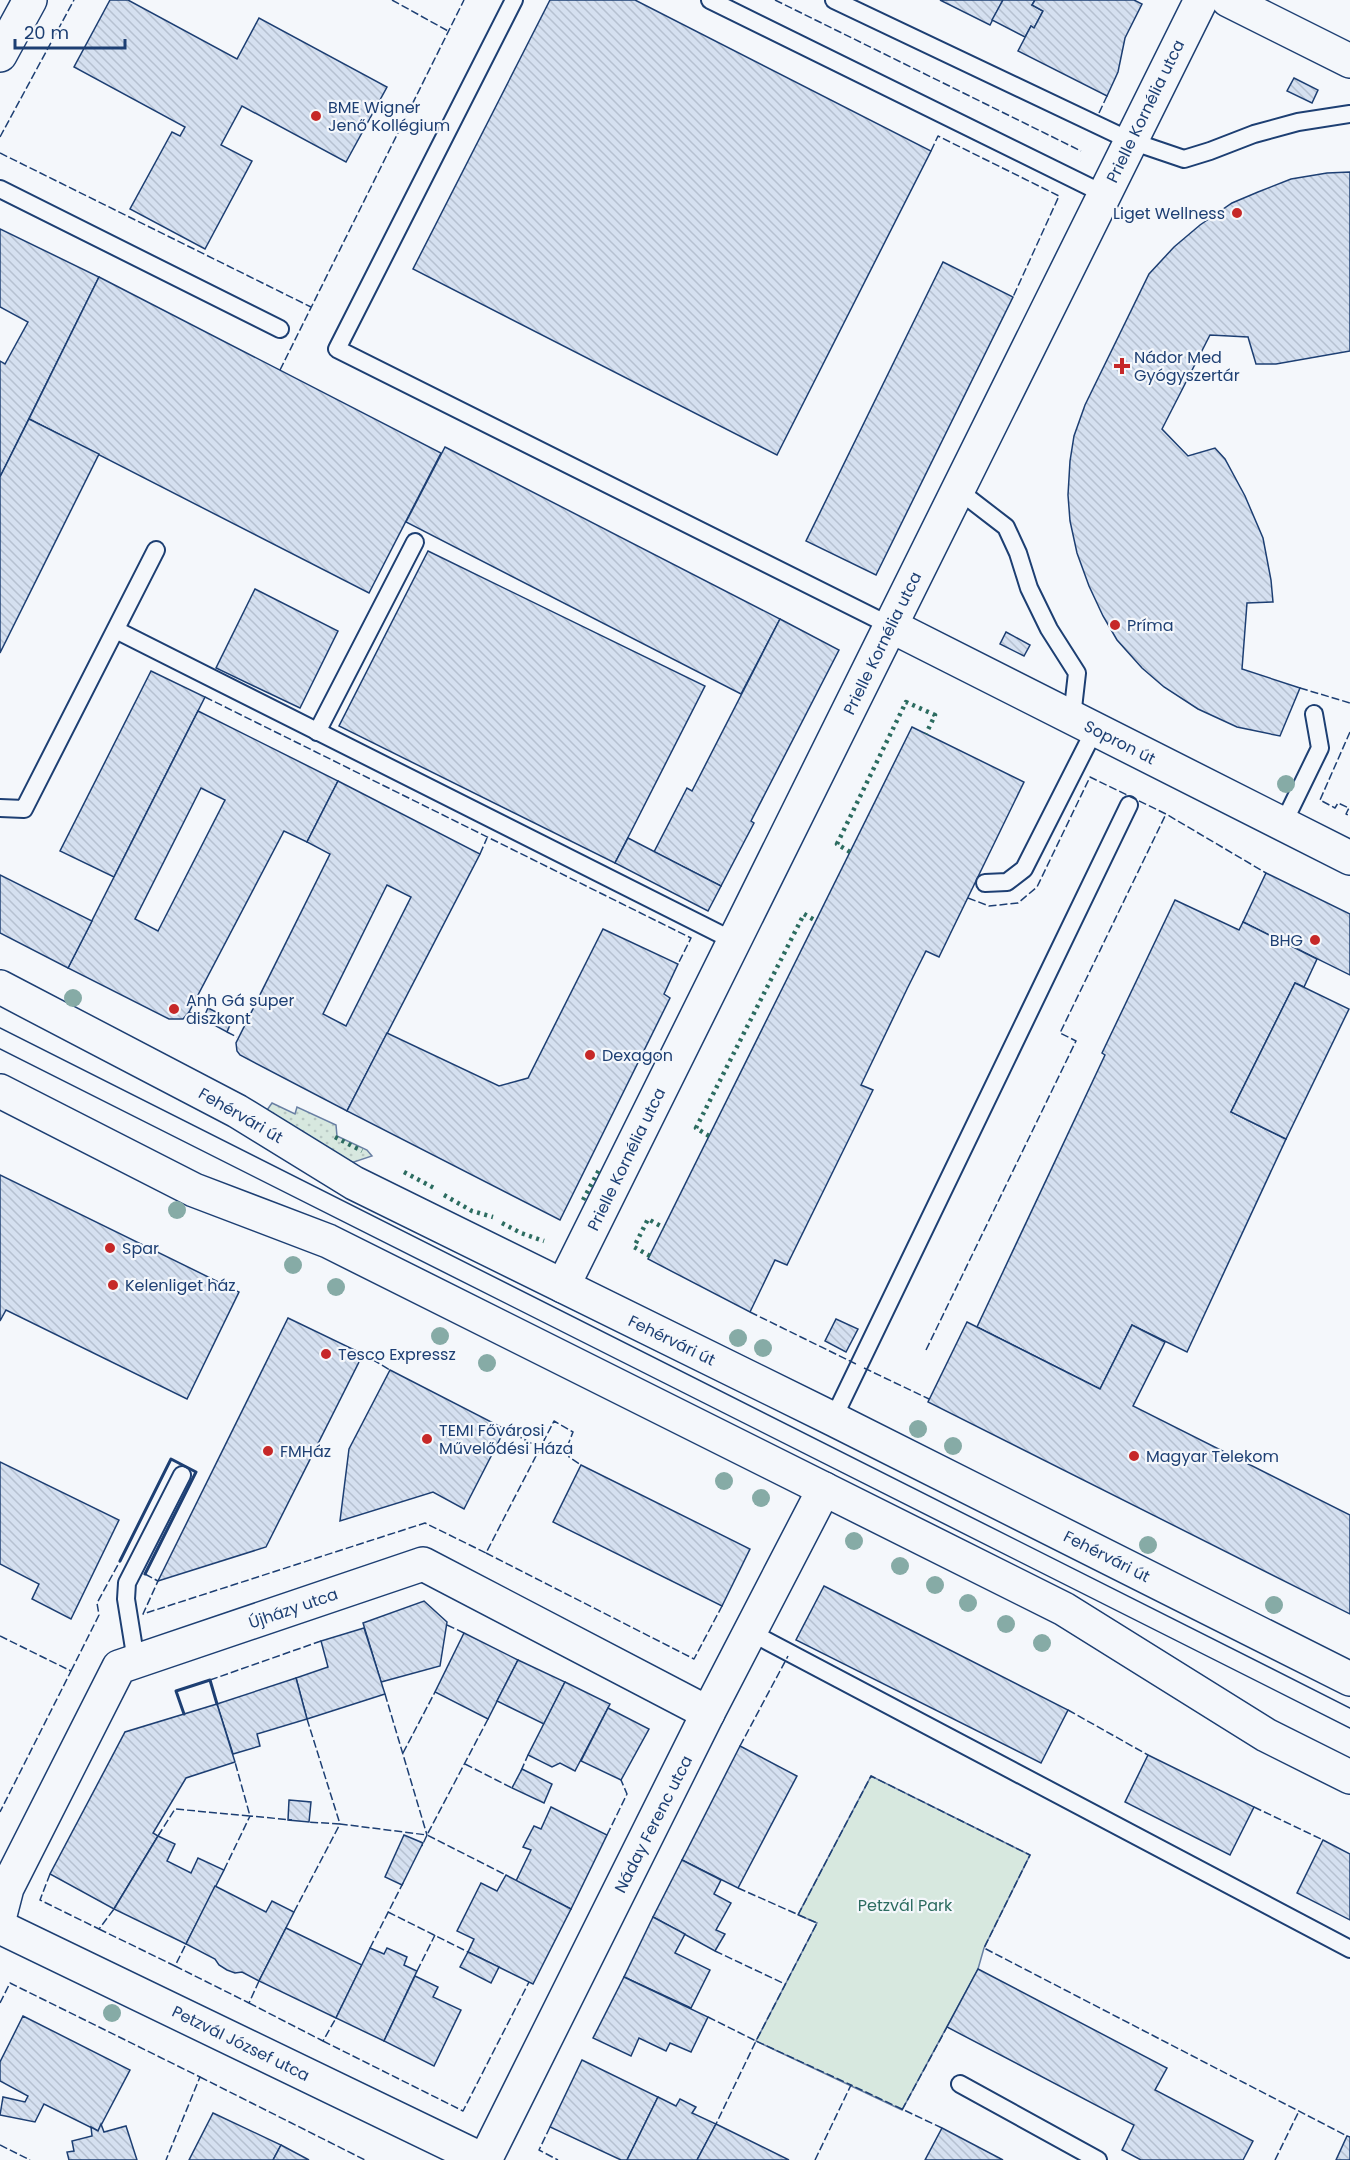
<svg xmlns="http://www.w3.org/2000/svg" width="1350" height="2160" font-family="Poppins,sans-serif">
  <defs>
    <pattern id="grass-dots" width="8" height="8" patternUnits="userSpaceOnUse" patternTransform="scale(1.5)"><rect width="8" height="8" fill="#d7e8df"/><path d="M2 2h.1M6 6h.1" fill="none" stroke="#b8c8c3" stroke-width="1.8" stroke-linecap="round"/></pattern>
    <pattern id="building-back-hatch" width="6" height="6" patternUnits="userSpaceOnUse" patternTransform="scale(1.5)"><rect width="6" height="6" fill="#d5e0f0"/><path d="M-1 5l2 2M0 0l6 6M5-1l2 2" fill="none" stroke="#b6c1d1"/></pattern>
  </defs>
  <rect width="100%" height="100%" fill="#f4f7fb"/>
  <!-- grass -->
  <polygon fill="url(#grass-dots)" stroke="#687fa3" stroke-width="1.5" points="272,1103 295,1114 297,1107 336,1125 337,1136 367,1150 372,1156 351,1163 267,1110"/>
  <!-- park -->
  <polygon fill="#d7e8df" stroke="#687fa3" stroke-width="1.5" points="871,1776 1030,1855 984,1948 978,1969 902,2110 756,2041 817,1923 798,1915"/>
  <!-- building -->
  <g fill="url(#building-back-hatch)" stroke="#1d3f73" stroke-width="1.5" fill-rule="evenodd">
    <polygon points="110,0 128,0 237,59 259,18 387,87 346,162 242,106 221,145 252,161 205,249 130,209 172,132 180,136 185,127 74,67"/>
    <polygon points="550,0 635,0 931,151 777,455 413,269"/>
    <polygon points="940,0 1003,0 990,25"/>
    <polygon points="1003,0 1035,0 1032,5 1043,11 1034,28 1031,26 1025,37 992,20"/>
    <polygon points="1035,0 1134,0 1142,4 1125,38 1118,72 1107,96 1018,51 1031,26 1034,28 1043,11 1032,5"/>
    <polygon points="1294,78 1318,90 1312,103 1287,91"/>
    <polygon points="1350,172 1350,351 1276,364 1256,364 1248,337 1210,335 1162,429 1188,456 1215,448 1225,459 1245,496 1263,538 1271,580 1273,602 1247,603 1242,669 1300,688 1280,736 1237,727 1198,709 1164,687 1142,668 1117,640 1103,616 1089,586 1077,553 1070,521 1068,495 1070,461 1074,436 1085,405 1149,274 1174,247 1200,225 1232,203 1258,192 1291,179 1327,173"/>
    <polygon points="0,229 99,277 0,477 0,361 5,364 28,322 0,307"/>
    <polygon points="943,262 1013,297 876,575 806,541"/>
    <polygon points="99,277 441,453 369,593 29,419"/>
    <polygon points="29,419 99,454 0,653 0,477"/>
    <polygon points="445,447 780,619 741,694 406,522"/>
    <polygon points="428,551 705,686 615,863 339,726"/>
    <polygon points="255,589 338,631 300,708 216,668"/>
    <polygon points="780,619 839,650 751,821 754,823 721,886 654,852 687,788 692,791"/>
    <polygon points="1006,632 1030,645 1024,656 1000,644"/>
    <polygon points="151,671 205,697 114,877 60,851"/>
    <path d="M198,711L338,781L307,842L284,831L189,1012L183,1019H169L68,968ZM201,788L225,800L158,931L135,919Z"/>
    <polygon points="912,727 1024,782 939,957 926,951 908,987 861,1085 873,1090 787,1265 775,1260 750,1312 648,1259"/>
    <path d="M338,781L480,854L347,1111L240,1055L237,1051L236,1043L330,854L307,842ZM387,885L411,897L346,1026L323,1014Z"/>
    <polygon points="628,838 721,886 708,911 615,863"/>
    <polygon points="1266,873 1350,914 1350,975 1243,922"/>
    <polygon points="0,875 92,921 68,968 0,933"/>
    <polygon points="1175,900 1239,930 1243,922 1317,959 1304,987 1295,983 1231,1112 1286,1139 1187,1352 1132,1325 1100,1389 977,1327 1105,1055 1102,1053"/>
    <polygon points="603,929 678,964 664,994 670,998 560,1220 347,1111 387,1033 499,1086 528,1078"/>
    <polygon points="1295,983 1349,1009 1286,1139 1231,1112"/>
    <polygon points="208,1008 232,1020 227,1032 203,1019"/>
    <polygon points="0,1175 239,1292 187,1399 6,1310 0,1321"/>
    <polygon points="288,1318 363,1354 266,1547 158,1581"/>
    <polygon points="836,1319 858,1329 846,1352 825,1341"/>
    <polygon points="967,1322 1100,1389 1132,1325 1165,1342 1133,1406 1350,1515 1350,1614 928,1402"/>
    <polygon points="390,1370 505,1429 464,1509 433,1492 340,1521 349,1449"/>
    <polygon points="0,1462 119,1520 71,1619 32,1599 39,1584 0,1564"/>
    <polygon points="581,1465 750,1549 722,1606 553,1522"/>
    <polygon points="824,1586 1068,1710 1041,1763 796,1640"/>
    <polygon points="424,1601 447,1622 440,1666 381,1682 363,1623"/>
    <polygon points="364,1628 385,1694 307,1719 296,1678 328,1667 321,1641"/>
    <polygon points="464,1633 518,1660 488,1719 435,1692"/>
    <polygon points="518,1660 565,1682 544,1724 497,1701"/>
    <polygon points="296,1678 307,1719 257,1734 260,1746 233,1754 217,1704"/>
    <polygon points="565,1682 610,1704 575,1771 560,1763 552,1767 528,1755"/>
    <polygon points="217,1704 235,1762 186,1778 153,1833 158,1836 114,1909 50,1874 125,1732"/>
    <polygon points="608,1708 649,1729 621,1780 581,1761"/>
    <polygon points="740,1746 797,1776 738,1888 682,1860"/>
    <polygon points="1148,1755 1254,1807 1230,1855 1125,1802"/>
    <polygon points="522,1769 552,1784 544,1803 512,1788"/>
    <polygon points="289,1800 311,1802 309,1822 288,1820"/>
    <polygon points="551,1807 607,1835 571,1909 516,1881 531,1850 523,1847 534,1826 541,1829"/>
    <polygon points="404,1835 423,1843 402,1885 385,1877"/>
    <polygon points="158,1836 175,1844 167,1861 191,1873 198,1858 224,1870 186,1944 114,1909"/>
    <polygon points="1323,1840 1350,1854 1350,1920 1297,1893"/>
    <polygon points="682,1860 721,1880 714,1894 731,1903 716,1930 725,1934 715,1951 653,1917"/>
    <polygon points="506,1875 571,1909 533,1984 468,1952 474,1939 457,1931 481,1883 497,1891"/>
    <polygon points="215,1886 266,1912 272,1901 294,1912 259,1981 242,1972 235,1973 227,1970 219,1965 215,1959 186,1944"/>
    <polygon points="653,1917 685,1934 675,1953 710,1970 691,2008 624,1977"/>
    <polygon points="286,1928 362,1965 336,2018 259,1981"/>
    <polygon points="370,1948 384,1954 387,1948 407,1957 404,1965 417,1971 384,2041 336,2018"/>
    <polygon points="468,1952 499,1967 491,1983 460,1967"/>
    <polygon points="978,1969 1167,2068 1155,2090 1253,2141 1243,2160 1141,2160 1122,2150 1134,2125 947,2027"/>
    <polygon points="415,1976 438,1987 433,1997 461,2010 434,2066 384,2041"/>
    <polygon points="624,1977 708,2017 691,2052 670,2043 666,2051 639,2038 631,2056 593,2038"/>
    <polygon points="23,2016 130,2070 98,2131 44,2104 35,2122 0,2115 3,2097 25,2102 28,2096 0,2081 0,2062"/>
    <polygon points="582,2060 658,2097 627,2160 621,2160 550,2127"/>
    <polygon points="658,2097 676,2106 680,2099 696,2107 692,2113 716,2124 697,2160 627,2160"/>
    <polygon points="213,2113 281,2145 273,2160 189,2160"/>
    <polygon points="101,2124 104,2132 126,2126 137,2160 69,2160 67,2152 74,2151 72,2141 92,2136 91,2127 98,2131"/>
    <polygon points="716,2124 789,2160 697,2160"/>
    <polygon points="942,2128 1003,2160 925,2160"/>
    <polygon points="1347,2136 1350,2137 1350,2160 1336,2160"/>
    <polygon points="281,2145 309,2160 273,2160"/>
  </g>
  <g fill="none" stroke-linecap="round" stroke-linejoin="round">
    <defs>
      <g id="service">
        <polyline points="514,0 337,349 891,626"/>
        <polyline points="710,0 1104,194"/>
        <polyline points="834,0 1131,141 1184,159 1210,151 1254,134 1298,122 1350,114"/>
        <polyline points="0,189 280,329"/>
        <polyline points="958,490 1006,527 1018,553 1029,588 1049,629 1077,673 1072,717"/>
        <polyline points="116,630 734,941"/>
        <polyline points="317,732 415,542"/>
        <polyline points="0,808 24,809 156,550"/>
        <polyline points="1283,824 1320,748 1314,714"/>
        <polyline points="985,883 1007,882 1024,869 1095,729"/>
        <polyline points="833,1419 1129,805"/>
        <polyline points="750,1632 1350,1949"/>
        <polyline points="136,1661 126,1599 127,1583 182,1475"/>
        <polyline points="960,2084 1098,2160"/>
      </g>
      <g id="minor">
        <polyline points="1228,0 1350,61"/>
        <polyline points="0,55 30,0"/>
        <polyline points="891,626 1350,858"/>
        <polyline points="563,1286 1201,0"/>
        <polyline points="0,1915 7,1888 119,1667 423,1564 708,1713"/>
        <polyline points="0,1927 483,2160"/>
        <polyline points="485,2160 708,1713 824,1489"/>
      </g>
      <g id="tertiary">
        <polyline points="0,987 237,1111 354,1183 833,1419 1350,1679"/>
        <polyline points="0,1091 194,1190 328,1241 1064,1609 1266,1735 1350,1777"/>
      </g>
    </defs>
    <!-- service casing -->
    <use href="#service" stroke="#1d3f73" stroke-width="20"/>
    <!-- minor casing -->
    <use href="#minor" stroke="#1d3f73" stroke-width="36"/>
    <!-- tertiary casing -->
    <use href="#tertiary" stroke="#1d3f73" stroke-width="36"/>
    <!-- service -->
    <use href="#service" stroke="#f4f7fb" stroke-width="16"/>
    <!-- minor -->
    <use href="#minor" stroke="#f4f7fb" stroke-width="33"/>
    <!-- tertiary -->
    <use href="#tertiary" stroke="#f4f7fb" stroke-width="33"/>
    <!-- tram -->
    <g stroke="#1d3f73" stroke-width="1.5">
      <polyline points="0,1028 1350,1708"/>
      <polyline points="0,1049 1350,1728"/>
    </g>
    <!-- hedge -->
    <g stroke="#2c6c60" stroke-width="4.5" stroke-dasharray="3 4.5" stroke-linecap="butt">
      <polyline points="850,852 837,844 906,702 935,715 926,734"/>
      <polyline points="709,1136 696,1128 804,914 816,921"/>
      <polyline points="335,1137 362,1151"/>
      <polyline points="404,1172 434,1188"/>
      <polyline points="444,1195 472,1211 493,1217"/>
      <polyline points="583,1200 600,1168"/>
      <polyline points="502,1223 521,1233 544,1241"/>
      <polyline points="650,1256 634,1247 648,1219 664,1228"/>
    </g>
    <!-- fence -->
    <g stroke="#1d3f73" stroke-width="1.5" stroke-dasharray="8 3" stroke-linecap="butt">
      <polyline points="392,0 448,31"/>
      <polyline points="775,0 1081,151"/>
      <polyline points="1099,113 1107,96"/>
      <polyline points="0,137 74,0"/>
      <polyline points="931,151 938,136 1059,196 1013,297"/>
      <polyline points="0,153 311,307"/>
      <polyline points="280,370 464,0"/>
      <polyline points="1300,688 1350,703"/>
      <polyline points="205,697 691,938 678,964"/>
      <polyline points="1350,732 1320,800 1335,808 1338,803 1349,808 1346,814 1350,816"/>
      <polyline points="480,854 487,838"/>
      <polyline points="968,898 989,906 1018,903 1037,887 1090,777 1166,814 1266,873"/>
      <polyline points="189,1012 203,1019"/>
      <polyline points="227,1032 237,1037"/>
      <polyline points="750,1312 856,1364"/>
      <polyline points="926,1350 1076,1041 1060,1033 1166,814"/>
      <polyline points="363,1354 390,1370"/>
      <polyline points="864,1368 929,1399"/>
      <polyline points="505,1429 540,1448"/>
      <polyline points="486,1553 694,1659 722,1606"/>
      <polyline points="145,1574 158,1581 143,1614 425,1523 486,1553 554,1421 573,1432 567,1447 569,1457 581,1465"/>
      <polyline points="447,1625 464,1633"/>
      <polyline points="0,1636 71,1671 0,1812"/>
      <polyline points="71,1671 99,1615 97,1603 120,1561"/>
      <polyline points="210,1680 321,1641"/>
      <polyline points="385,1694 427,1835"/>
      <polyline points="1068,1710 1148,1755"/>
      <polyline points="307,1719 340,1824 307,1822"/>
      <polyline points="488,1719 427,1835 506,1875"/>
      <polyline points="740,1746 788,1656"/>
      <polyline points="403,1753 435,1692"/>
      <polyline points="465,1764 512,1788"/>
      <polyline points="521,1771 528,1755"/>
      <polyline points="1254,1807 1323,1840"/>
      <polyline points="607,1835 627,1794 621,1780"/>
      <polyline points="158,1836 175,1809 250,1816 235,1762"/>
      <polyline points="224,1870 250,1816 292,1820"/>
      <polyline points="50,1874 40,1900 99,1929 114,1909"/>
      <polyline points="738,1888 817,1923 756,2041 851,2085"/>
      <polyline points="294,1912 340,1824 427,1835 422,1846"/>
      <polyline points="388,1912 468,1952"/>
      <polyline points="798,1915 871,1776 1030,1855 984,1948 1347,2136"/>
      <polyline points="99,1929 175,1966 186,1944"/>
      <polyline points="370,1948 403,1883"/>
      <polyline points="715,1951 785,1984"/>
      <polyline points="175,1966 249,2003 259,1981"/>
      <polyline points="417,1971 435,1935"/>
      <polyline points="0,2003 10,1983 200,2077 166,2160"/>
      <polyline points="249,2003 323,2041 336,2018"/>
      <polyline points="708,2017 756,2041 716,2124"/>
      <polyline points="323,2041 463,2111 529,1982"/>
      <polyline points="200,2077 365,2160"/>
      <polyline points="902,2110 947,2027"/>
      <polyline points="550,2127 539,2150 558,2160"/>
      <polyline points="0,2145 30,2160"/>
      <polyline points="815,2160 851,2085 942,2128"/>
      <polyline points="1275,2160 1299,2111"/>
    </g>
    <!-- wall -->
    <g stroke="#1d3f73" stroke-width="3">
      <polyline points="120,1561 171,1459 196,1472 145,1574"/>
      <polyline points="184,1714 176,1691 210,1680 217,1704"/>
    </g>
  </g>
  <!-- trees -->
  <g fill="#86aba6">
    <circle cx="1286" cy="784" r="9"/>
    <circle cx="73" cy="998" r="9"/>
    <circle cx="177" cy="1210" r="9"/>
    <circle cx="293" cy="1265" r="9"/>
    <circle cx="336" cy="1287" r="9"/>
    <circle cx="440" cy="1336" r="9"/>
    <circle cx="738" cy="1338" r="9"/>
    <circle cx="763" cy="1348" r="9"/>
    <circle cx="487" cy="1363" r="9"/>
    <circle cx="918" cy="1429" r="9"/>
    <circle cx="953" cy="1446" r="9"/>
    <circle cx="724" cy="1481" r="9"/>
    <circle cx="761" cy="1498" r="9"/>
    <circle cx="854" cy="1541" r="9"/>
    <circle cx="1148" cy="1545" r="9"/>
    <circle cx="900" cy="1566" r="9"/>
    <circle cx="935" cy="1585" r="9"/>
    <circle cx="968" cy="1603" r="9"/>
    <circle cx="1274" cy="1605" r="9"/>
    <circle cx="1006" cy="1624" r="9"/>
    <circle cx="1042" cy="1643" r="9"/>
    <circle cx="112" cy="2013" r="9"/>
  </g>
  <!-- markers -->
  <g fill="#c62828" stroke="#f4f7fb" stroke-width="2">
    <circle cx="316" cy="116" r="6"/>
    <circle cx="1237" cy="213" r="6"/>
    <path d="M1119 357h6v6h6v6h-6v6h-6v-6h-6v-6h6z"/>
    <circle cx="1115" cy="625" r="6"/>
    <circle cx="1315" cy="940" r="6"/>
    <circle cx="174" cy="1009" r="6"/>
    <circle cx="590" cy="1055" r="6"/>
    <circle cx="110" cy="1248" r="6"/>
    <circle cx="113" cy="1285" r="6"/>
    <circle cx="326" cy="1354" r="6"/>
    <circle cx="427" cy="1439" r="6"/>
    <circle cx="268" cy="1451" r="6"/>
    <circle cx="1134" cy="1456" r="6"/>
  </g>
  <g text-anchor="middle" stroke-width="4.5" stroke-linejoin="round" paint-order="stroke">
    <!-- poi labels -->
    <g font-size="16" fill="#1d3f73" stroke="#f4f7fb" text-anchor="start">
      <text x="328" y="113">BME Wigner<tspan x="328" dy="18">Jenő Kollégium</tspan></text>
      <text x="1225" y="219" text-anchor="end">Liget Wellness</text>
      <text x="1134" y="363">Nádor Med<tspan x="1134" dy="18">Gyógyszertár</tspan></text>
      <text x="1127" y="631">Príma</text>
      <text x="1303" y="946" text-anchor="end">BHG</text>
      <text x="186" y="1006">Anh Gá super<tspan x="186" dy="18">diszkont</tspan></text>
      <text x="602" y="1061">Dexagon</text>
      <text x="122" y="1254">Spar</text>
      <text x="125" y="1291">Kelenliget ház</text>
      <text x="338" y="1360">Tesco Expressz</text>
      <text x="439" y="1436">TEMI Fővárosi<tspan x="439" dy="18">Művelődési Háza</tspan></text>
      <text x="280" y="1457">FMHáz</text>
      <text x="1146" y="1462">Magyar Telekom</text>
    </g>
    <!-- street labels -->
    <g font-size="16" fill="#1d3f73" stroke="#f4f7fb">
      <text transform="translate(1145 111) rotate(-64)" y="6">Prielle Kornélia utca</text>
      <text transform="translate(882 643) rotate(-64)" y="6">Prielle Kornélia utca</text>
      <text transform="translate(1120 742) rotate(27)" y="6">Sopron út</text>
      <text transform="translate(241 1115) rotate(30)" y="6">Fehérvári út</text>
      <text transform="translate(626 1159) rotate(-64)" y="6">Prielle Kornélia utca</text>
      <text transform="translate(672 1340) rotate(26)" y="6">Fehérvári út</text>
      <text transform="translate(1107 1556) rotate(27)" y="6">Fehérvári út</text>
      <text transform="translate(293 1608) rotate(-19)" y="6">Újházy utca</text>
      <text transform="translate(653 1824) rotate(-63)" y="6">Náday Ferenc utca</text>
      <text transform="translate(241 2043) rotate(26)" y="6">Petzvál József utca</text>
    </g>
    <!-- park labels -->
    <g font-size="16" fill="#2c6c60" stroke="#f4f7fb">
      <text x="905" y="1911">Petzvál Park</text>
    </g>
  </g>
  <!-- scale -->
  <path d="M15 39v9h110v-9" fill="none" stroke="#1d3f73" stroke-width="3"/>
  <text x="24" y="39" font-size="18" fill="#1d3f73" stroke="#f4f7fb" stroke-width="4.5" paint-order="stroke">20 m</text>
</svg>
